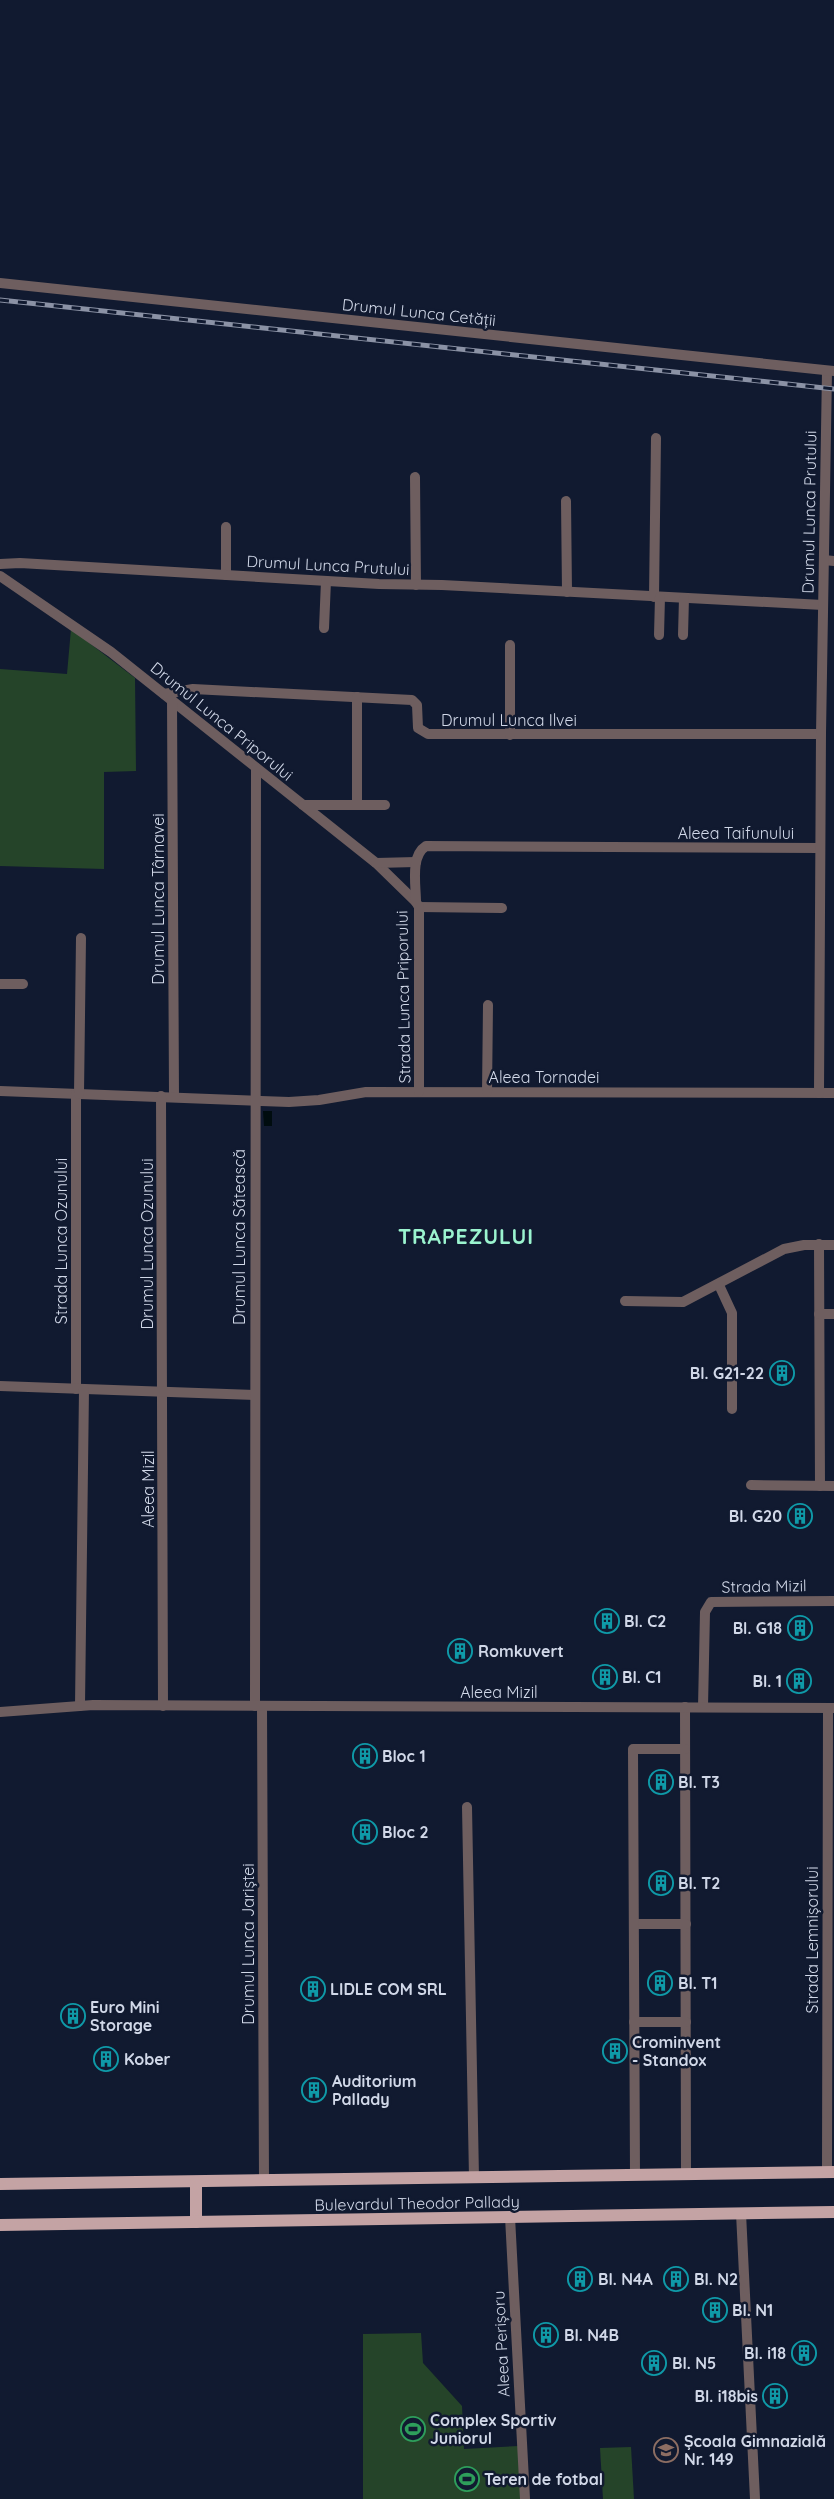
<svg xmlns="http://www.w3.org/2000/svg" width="834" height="2499" font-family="Quicksand,sans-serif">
  <rect width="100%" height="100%" fill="#111a30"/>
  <!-- green -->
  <g fill="#254429">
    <polygon points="71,629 135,678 136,771 104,772 104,869 0,866 0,669 67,674"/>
    <polygon points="421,2333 423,2363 462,2406 464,2449 519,2446 521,2499 363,2499 363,2334"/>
    <polygon points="631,2447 634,2499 603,2499 600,2448"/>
  </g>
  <!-- water -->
  <polygon fill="#000c0f" points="263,1111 272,1111 272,1126 264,1126"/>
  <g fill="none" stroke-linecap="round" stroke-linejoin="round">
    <!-- minor -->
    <g stroke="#6e5e5f" stroke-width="10">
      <polyline points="415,477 416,585"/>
      <polyline points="566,501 567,592"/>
      <polyline points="226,527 226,575"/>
      <polyline points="824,560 834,561"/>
      <polyline points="0,564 20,563 379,584 442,585 823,605"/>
      <polyline points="0,576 111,652 376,863 416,902"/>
      <polyline points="654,597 656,438"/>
      <polyline points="324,628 326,581"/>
      <polyline points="659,635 660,597"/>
      <polyline points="683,635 684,598"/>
      <polyline points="164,694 193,689 412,700 417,705 418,728 428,734 821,734"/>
      <polyline points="357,697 357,805"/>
      <polyline points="172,700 174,1096"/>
      <polyline points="510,735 510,645"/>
      <polyline points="303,805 385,805"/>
      <polyline points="376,863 416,862"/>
      <polyline points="419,907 502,908"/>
      <polyline points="0,984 23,984"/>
      <polyline points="0,1091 289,1102 319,1100 366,1092 834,1093"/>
      <path d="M419,1092V907L416,902C416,885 410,856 426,846L820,848"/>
      <polyline points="487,1092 488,1005"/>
      <polyline points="819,1093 821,734 827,371"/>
      <polyline points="76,1094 76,1389"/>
      <polyline points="79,1094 81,938"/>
      <polyline points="161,1096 163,1706"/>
      <polyline points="819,1244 820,1486"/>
      <polyline points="719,1285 732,1313 732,1409"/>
      <polyline points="625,1301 683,1302 784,1249 804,1245 834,1245"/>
      <polyline points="819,1314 834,1314"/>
      <polyline points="0,1386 255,1395"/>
      <polyline points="751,1485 834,1486"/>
      <polyline points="80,1706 84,1389"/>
      <polyline points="255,1706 256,768"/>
      <polyline points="262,1706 264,2181"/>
      <polyline points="685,1707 686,2174"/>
      <polyline points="703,1707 705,1612 711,1602 834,1601"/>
      <polyline points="467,1807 474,2178"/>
      <polyline points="634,1924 686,1924"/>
      <polyline points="634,2022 686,2022"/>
      <polyline points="827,2172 828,1708"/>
      <polyline points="635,2175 633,1749 685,1749"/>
      <polyline points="741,2213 755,2499"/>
      <polyline points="510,2217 525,2499"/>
    </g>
    <!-- tertiary -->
    <g stroke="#6e5e5f" stroke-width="10">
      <polyline points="0,283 834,371"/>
      <polyline points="0,1712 93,1705 834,1708"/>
    </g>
    <!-- primary -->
    <g stroke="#c4a3a4" stroke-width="12">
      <polyline points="0,2184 834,2172"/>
      <polyline points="196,2222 196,2182"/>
      <polyline points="0,2225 834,2212"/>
    </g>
    <defs>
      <polyline id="rail" points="0,300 834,389"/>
    </defs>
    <!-- rail casing -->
    <use href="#rail" stroke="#8b92a5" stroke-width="5"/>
    <!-- rail -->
    <use href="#rail" stroke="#111a30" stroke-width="3" stroke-dasharray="9" stroke-linecap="butt"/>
  </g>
  <!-- icons -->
  <defs>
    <symbol id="building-ring" viewBox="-11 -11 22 22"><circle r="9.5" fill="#111a30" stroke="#0f9aa8" stroke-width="1.5"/><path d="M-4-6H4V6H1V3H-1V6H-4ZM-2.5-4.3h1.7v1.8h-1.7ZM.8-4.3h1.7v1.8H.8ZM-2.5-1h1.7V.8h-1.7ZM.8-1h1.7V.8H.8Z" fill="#0f9aa8"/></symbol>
    <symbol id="stadium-ring" viewBox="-11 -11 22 22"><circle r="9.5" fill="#111a30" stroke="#2e9e5b" stroke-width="1.5"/><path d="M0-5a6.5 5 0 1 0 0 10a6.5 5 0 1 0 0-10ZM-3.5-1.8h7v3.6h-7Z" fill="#2e9e5b"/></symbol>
    <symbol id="school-ring" viewBox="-11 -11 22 22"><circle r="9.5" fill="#111a30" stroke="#8d6e63" stroke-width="1.5"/><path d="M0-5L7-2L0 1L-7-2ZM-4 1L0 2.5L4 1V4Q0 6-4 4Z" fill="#8d6e63"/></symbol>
  </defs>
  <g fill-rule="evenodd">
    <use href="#building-ring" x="768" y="1359" width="28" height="28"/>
    <use href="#building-ring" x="786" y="1502" width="28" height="28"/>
    <use href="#building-ring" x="593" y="1607" width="28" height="28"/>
    <use href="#building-ring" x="786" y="1614" width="28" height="28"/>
    <use href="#building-ring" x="446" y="1637" width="28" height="28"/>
    <use href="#building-ring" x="591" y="1663" width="28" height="28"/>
    <use href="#building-ring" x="785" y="1667" width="28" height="28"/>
    <use href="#building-ring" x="351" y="1742" width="28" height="28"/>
    <use href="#building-ring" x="647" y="1768" width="28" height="28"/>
    <use href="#building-ring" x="351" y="1818" width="28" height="28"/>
    <use href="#building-ring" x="647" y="1869" width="28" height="28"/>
    <use href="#building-ring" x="646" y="1969" width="28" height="28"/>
    <use href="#building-ring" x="299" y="1975" width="28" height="28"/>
    <use href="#building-ring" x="59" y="2002" width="28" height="28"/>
    <use href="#building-ring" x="601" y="2037" width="28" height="28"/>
    <use href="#building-ring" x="92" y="2045" width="28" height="28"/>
    <use href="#building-ring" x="300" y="2076" width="28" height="28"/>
    <use href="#building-ring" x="566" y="2265" width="28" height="28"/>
    <use href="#building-ring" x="662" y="2265" width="28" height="28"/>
    <use href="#building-ring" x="701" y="2296" width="28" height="28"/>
    <use href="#building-ring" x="532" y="2321" width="28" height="28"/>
    <use href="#building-ring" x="790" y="2339" width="28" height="28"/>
    <use href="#building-ring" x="640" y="2349" width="28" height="28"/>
    <use href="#building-ring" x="761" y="2382" width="28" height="28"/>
    <use href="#stadium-ring" x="399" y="2415" width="28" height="28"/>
    <use href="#school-ring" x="652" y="2436" width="28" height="28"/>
    <use href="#stadium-ring" x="453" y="2465" width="28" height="28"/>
  </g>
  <g text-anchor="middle" stroke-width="5" stroke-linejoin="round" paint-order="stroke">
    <!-- street labels -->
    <g font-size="16" fill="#d1d8e8" stroke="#111a30">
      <text transform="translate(419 312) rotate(6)" y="6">Drumul Lunca Cetății</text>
      <text transform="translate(809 512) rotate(-89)" y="6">Drumul Lunca Prutului</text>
      <text transform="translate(328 565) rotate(3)" y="6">Drumul Lunca Prutului</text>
      <text x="509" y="726">Drumul Lunca Ilvei</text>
      <text transform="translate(222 721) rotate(39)" y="6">Drumul Lunca Priporului</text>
      <text x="736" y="839">Aleea Taifunului</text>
      <text transform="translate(158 899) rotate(-90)" y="6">Drumul Lunca Târnavei</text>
      <text transform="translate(403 997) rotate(-91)" y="6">Strada Lunca Priporului</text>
      <text x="544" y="1083">Aleea Tornadei</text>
      <text transform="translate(239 1237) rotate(-90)" y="6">Drumul Lunca Sătească</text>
      <text transform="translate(61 1241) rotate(-90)" y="6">Strada Lunca Ozunului</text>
      <text transform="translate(147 1244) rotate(-90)" y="6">Drumul Lunca Ozunului</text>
      <text transform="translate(148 1489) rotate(-90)" y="6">Aleea Mizil</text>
      <text transform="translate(764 1586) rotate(-1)" y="6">Strada Mizil</text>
      <text x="499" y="1698">Aleea Mizil</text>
      <text transform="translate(812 1940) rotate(-90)" y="6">Strada Lemnișorului</text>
      <text transform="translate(248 1944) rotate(-90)" y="6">Drumul Lunca Jariștei</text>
      <text transform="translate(417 2203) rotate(-1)" y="6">Bulevardul Theodor Pallady</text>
      <text transform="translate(501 2344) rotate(-93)" y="6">Aleea Perișoru</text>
    </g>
    <!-- poi labels -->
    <g font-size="16" font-weight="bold" fill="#d1d8e8" stroke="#111a30" text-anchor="start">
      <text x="764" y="1379" text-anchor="end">Bl. G21-22</text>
      <text x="782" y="1522" text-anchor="end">Bl. G20</text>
      <text x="624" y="1627">Bl. C2</text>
      <text x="782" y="1634" text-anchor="end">Bl. G18</text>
      <text x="478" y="1657">Romkuvert</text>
      <text x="622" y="1683">Bl. C1</text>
      <text x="782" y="1687" text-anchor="end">Bl. 1</text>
      <text x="382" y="1762">Bloc 1</text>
      <text x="678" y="1788">Bl. T3</text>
      <text x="382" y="1838">Bloc 2</text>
      <text x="678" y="1889">Bl. T2</text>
      <text x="678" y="1989">Bl. T1</text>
      <text x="330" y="1995">LIDLE COM SRL</text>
      <text x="90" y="2013">Euro Mini<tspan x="90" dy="18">Storage</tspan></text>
      <text x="632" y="2048">Crominvent<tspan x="632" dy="18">- Standox</tspan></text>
      <text x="124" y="2065">Kober</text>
      <text x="332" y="2087">Auditorium<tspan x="332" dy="18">Pallady</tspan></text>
      <text x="598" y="2285">Bl. N4A</text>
      <text x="694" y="2285">Bl. N2</text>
      <text x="732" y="2316">Bl. N1</text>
      <text x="564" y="2341">Bl. N4B</text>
      <text x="786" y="2359" text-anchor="end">Bl. i18</text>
      <text x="672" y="2369">Bl. N5</text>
      <text x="758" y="2402" text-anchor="end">Bl. i18bis</text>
      <text x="430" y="2426">Complex Sportiv<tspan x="430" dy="18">Juniorul</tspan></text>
      <text x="684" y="2447">Școala Gimnazială<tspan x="684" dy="18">Nr. 149</tspan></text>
      <text x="484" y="2485">Teren de fotbal</text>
    </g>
    <!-- district labels -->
    <g font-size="21" font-weight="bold" letter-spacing="1" fill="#9bf4cf" stroke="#111a30">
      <text x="466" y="1244">TRAPEZULUI</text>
    </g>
  </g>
</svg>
